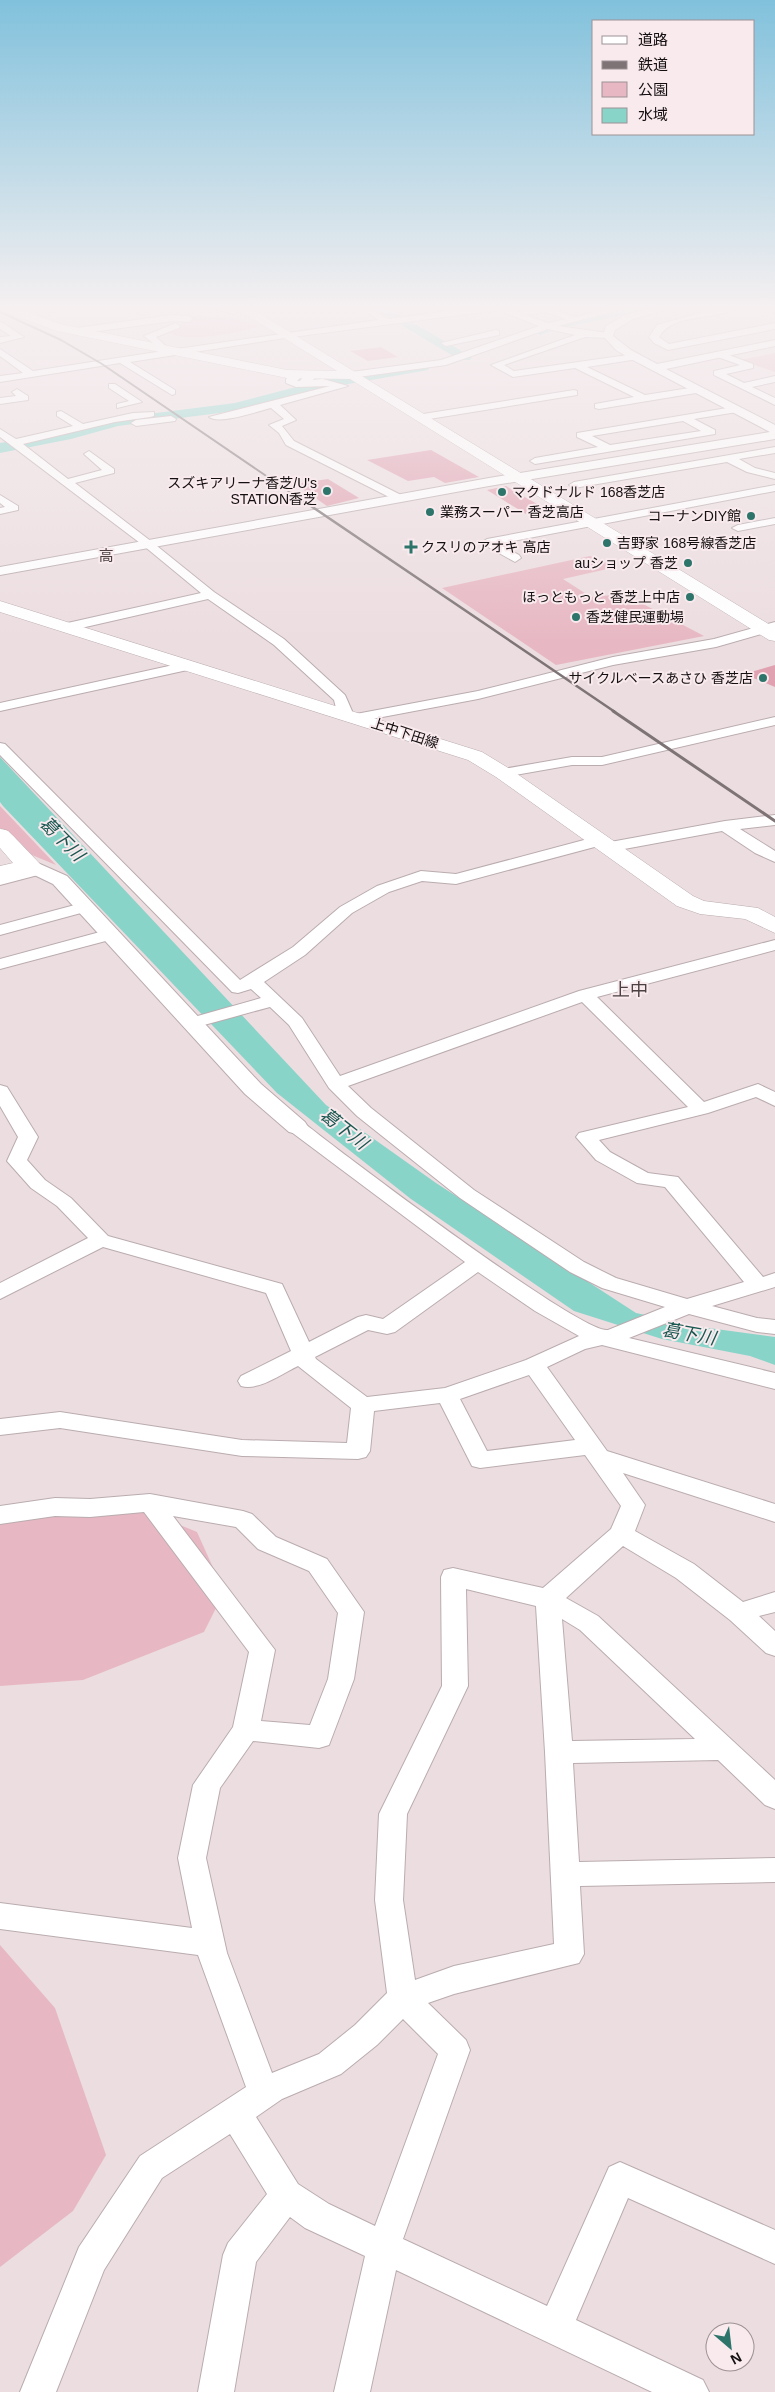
<svg xmlns="http://www.w3.org/2000/svg" width="775" height="2392" font-family="Helvetica,'Noto Sans JP',sans-serif">
  <rect width="100%" height="100%" fill="#ecdde0"/>
  <!-- green -->
  <g fill="#e7b8c3">
    <path d="M195,316L231,318L258,326C244,333 177,344 167,331Z"/>
    <polygon points="775,353 775,372 739,360"/>
    <polygon points="590,556 616,567 563,579 591,597 624,594 704,636 556,665 442,588"/>
    <polygon points="0,806 56,865 20,850 0,828"/>
    <polygon points="141,1509 197,1532 224,1592 204,1632 83,1680 0,1686 0,1518"/>
    <polygon points="0,1945 55,2008 106,2155 73,2211 0,2267"/>
  </g>
  <!-- water -->
  <polygon fill="#88d4c9" points="0,757 326,1105 436,1183 636,1313 701,1327 775,1337 775,1365 750,1356 662,1339 574,1311 411,1199 277,1093 3,806 0,802"/>
  <g fill="none" stroke-linecap="round" stroke-linejoin="round">
    <!-- river -->
    <g fill="#88d4c9" fill-rule="evenodd">
      <polygon points="369,306 384,306 472,357 470,360 460,360"/>
      <path d="M631,306H656L650,310L561,328L540,335L534,331C542,320 614,310 631,306Z"/>
      <polygon points="423,363 430,367 428,370 320,389 235,411 118,426 71,439 0,453 0,443 69,431 117,418 235,403 319,381"/>
    </g>
  </g>
  <!-- building -->
  <g fill="#e0a1b1">
    <polygon points="381,347 398,357 368,361 350,351"/>
    <polygon points="431,450 479,477 445,483 434,477 408,481 367,460"/>
    <polygon points="328,479 359,498 327,506 295,484"/>
    <polygon points="506,486 514,491 548,510 526,514 487,490"/>
    <polygon points="775,665 775,687 744,674"/>
  </g>
  <g fill="none" stroke-linecap="round" stroke-linejoin="round">
    <defs>
      <g id="minor">
        <polygon points="0,306 26,306 0,312"/>
        <polygon points="203,306 222,306 238,311 234,314"/>
        <path d="M358,306H367L388,319L485,306H505L518,312L546,307L575,317L619,306H634L558,326L608,333L613,336L611,338L585,337L504,365L514,371L635,354L640,357L638,359L587,367L645,395L696,387L701,390L696,393L599,409L595,408V404L634,397L575,368L513,377L491,365L575,335L548,329L446,365L351,378L346,375L351,372L441,360L539,326L498,310L285,338L130,362L175,390V394L172,395L120,363L0,382V376L23,373L0,356V349L33,371L163,351L144,336L176,323L180,326L179,328L156,337L170,350L378,320ZM546,312L566,319L548,323L525,315Z"/>
        <path d="M725,306H740C718,322 674,311 659,337L669,344L775,323V329L668,350L654,343L649,337L657,325Z"/>
        <polygon points="173,315 189,316 193,319 189,322 173,321 76,334 72,331 76,328"/>
        <polygon points="0,322 3,323 24,337 0,343 0,337 11,336 0,329"/>
        <polygon points="496,330 499,331 499,335 446,346 441,343"/>
        <polygon points="715,352 721,352 753,364 753,368 726,374 744,383 775,376 775,382 752,387 775,398 775,405 714,375 714,371 740,365 715,356"/>
        <path d="M298,372L303,375L297,381L323,379L348,386L280,405L296,420L282,426L294,441L403,496V500H395L286,445L279,433L269,425L284,419L271,408C258,411 219,425 209,417L330,386L296,387L286,383V379Z"/>
        <polygon points="109,384 115,384 142,402 117,408 117,404 129,401 109,388"/>
        <polygon points="17,389 28,396 28,400 0,404 0,398 16,396 12,392"/>
        <polygon points="574,390 577,391 577,395 423,420 418,417 423,414"/>
        <path d="M733,407L737,408V412L694,419L715,430V434L535,464L530,461L535,458L598,447L577,437V433ZM683,421L701,431L610,445L592,436Z"/>
        <polygon points="61,411 83,424 133,413 154,412 154,416 150,417 115,422 23,444 68,479 102,470 84,454 89,451 114,469 114,473 75,483 152,542 214,592 284,639 345,695 352,711 348,716 338,716 334,700 274,645 208,599 68,631 63,630 62,627 63,624 201,593 144,546 0,437 0,429 16,439 73,426 57,416 57,412"/>
        <polygon points="171,416 176,419 175,421 136,426 131,423 136,420"/>
        <polygon points="775,447 775,453 739,459 755,468 775,473 775,479 747,472 727,462 574,488 569,485 574,482"/>
        <polygon points="775,485 775,491 498,544 519,555 521,558 515,562 481,543 487,539"/>
        <polygon points="0,495 18,506 18,510 0,514 0,508 5,507 0,503"/>
        <polygon points="775,518 775,524 738,531 732,528 738,525"/>
        <polygon points="775,622 775,630 716,647 613,665 478,699 356,722 349,718 356,714 478,691 613,657 714,639"/>
        <polygon points="187,662 194,666 192,669 0,711 0,703"/>
        <polygon points="775,717 775,725 602,765 572,765 503,777 496,773 503,769 572,757 602,757"/>
        <path d="M0,743L5,744L240,980L293,947L340,907L377,886L421,871L456,874L599,836L604,838L605,843L725,821L775,815V825L740,829L775,851V862L755,853L722,831L608,852L603,850L602,845L456,884L422,881L389,892L352,913L305,955L264,982L302,1018L340,1076L579,991L775,940V950L597,997L704,1102L758,1084L775,1092V1106L756,1097L708,1113L599,1140L610,1152L648,1173L678,1177L763,1277L775,1273V1287L712,1306L757,1318L775,1320V1334L757,1332L689,1314L629,1338L775,1373V1389L602,1345L585,1349L547,1367L607,1451L775,1504V1522L623,1473L645,1505L635,1531L694,1564L743,1602L775,1592V1612L759,1616L775,1631V1656L766,1653L730,1620L676,1578L623,1546L566,1598L598,1616L775,1780V1809L765,1805L718,1760L573,1763L579,1862L775,1858V1882L580,1886L584,1954L579,1963L454,1994L428,2003L466,2040L470,2050L403,2239L547,2306L609,2167L620,2162L775,2230V2264L628,2198L576,2320L703,2380L709,2392H652L396,2270L370,2392H334L365,2256L305,2228L290,2217L256,2262L234,2392H198L223,2255L228,2243L267,2194L230,2134L162,2178L104,2270L56,2392H20L79,2247L140,2156L246,2087L198,1955L0,1929V1903L192,1928L178,1858L193,1785L233,1727L249,1652L144,1512L90,1517L55,1516L0,1524V1506L55,1498L90,1499L150,1494L243,1511L252,1514L276,1537L327,1559L364,1612L354,1679L329,1745L319,1748L253,1741L220,1788L206,1858L227,1953L272,2073L319,2054L355,2025L387,1993L375,1900L379,1814L442,1686L441,1577L444,1570L453,1568L543,1588L611,1529L621,1506L585,1455L480,1468L472,1466L440,1403L374,1411L370,1451L366,1457L358,1459L242,1456L60,1428L0,1435V1419L60,1412L242,1440L347,1443L351,1408L298,1366C281,1374 259,1391 241,1386L238,1381L241,1376L291,1351L266,1293L103,1247L0,1299V1283L88,1238L57,1206L31,1188L7,1161L18,1137L0,1106V1085L7,1087L38,1137L27,1160L45,1180L71,1198L108,1236L282,1284L309,1342L358,1317L366,1315L383,1319L465,1262L290,1131L287,1127L290,1123H304C339,1151 582,1335 608,1330L665,1307L602,1288L570,1272L460,1198L357,1116L329,1088L289,1025L270,1007L193,1028L187,1027L184,1023L187,1019L261,998L251,989L238,993L232,992L0,755ZM582,1002L688,1107L579,1133L576,1137L596,1160L637,1183L665,1187L744,1282L687,1299L616,1278L584,1262L474,1190L371,1108L348,1086ZM478,1272L535,1311L579,1336L526,1360L445,1388L367,1397L316,1359L315,1357L368,1330L387,1334L395,1332ZM529,1375L575,1440L487,1451L460,1399ZM173,1516L236,1527L258,1549L309,1571L338,1613L328,1679L310,1725L261,1721L275,1650ZM466,1589L536,1606L545,1752L554,1944L454,1966L415,1980L403,1900L407,1814L468,1686ZM562,1619L580,1630L695,1739L572,1741ZM403,2019L438,2054L375,2226L329,2204L298,2184L256,2117L282,2099L341,2074L377,2045Z"/>
        <polygon points="32,867 40,872 38,875 0,885 0,875"/>
        <polygon points="86,902 94,907 92,910 0,935 0,925"/>
        <polygon points="111,929 117,930 119,934 117,938 0,969 0,959"/>
      </g>
      <g id="tertiary">
        <polygon points="661,306 679,306 633,319 615,330 613,336 631,350 657,364 775,340 775,346 666,369 775,425 775,439 489,486 0,575 0,567 489,478 770,432 631,359 616,350 603,336 606,326 625,315"/>
        <path d="M310,373L316,376L308,386H300C297,382 305,374 310,373Z"/>
        <polygon points="31,860 67,876 261,1084 305,1122 308,1127 305,1132 297,1134 289,1132 245,1094 53,884 24,870 22,866 24,862"/>
      </g>
      <g id="secondary">
        <polygon points="0,601 482,752 510,769 693,896 704,901 758,908 775,917 775,933 745,919 700,914 677,906 496,777 468,760 0,612"/>
        <path d="M0,829C1,829 7,830 8,831C10,832 40,864 42,866L39,871L0,880V866L13,863L0,848Z"/>
      </g>
      <polygon id="trunk" points="0,306 12,306 60,324 287,370 337,371 232,306 247,306 775,628 775,641 769,640 350,379 287,378 57,331 0,310"/>
    </defs>
    <!-- minor casing -->
    <use href="#minor" stroke="#baacaf" stroke-width="2"/>
    <!-- tertiary casing -->
    <use href="#tertiary" stroke="#baacaf" stroke-width="2"/>
    <!-- secondary casing -->
    <use href="#secondary" stroke="#baacaf" stroke-width="1"/>
    <!-- trunk casing -->
    <use href="#trunk" stroke="#baacaf" stroke-width="1"/>
    <!-- minor -->
    <use href="#minor" fill="#fff" fill-rule="evenodd"/>
    <!-- tertiary -->
    <use href="#tertiary" fill="#fff" fill-rule="evenodd"/>
    <!-- secondary -->
    <use href="#secondary" fill="#fff" fill-rule="evenodd"/>
    <!-- trunk -->
    <use href="#trunk" fill="#fff" fill-rule="evenodd"/>
    <!-- rail-far2 -->
    <polyline stroke="#7e7476" stroke-width="2" points="0,312 61,340 102,364 281,486"/>
    <!-- rail-far1 -->
    <polyline stroke="#7e7476" stroke-width="2.5" points="280,485 615,712"/>
    <!-- rail -->
    <polyline stroke="#7e7476" stroke-width="3" points="613,711 775,821"/>
  </g>
  <!-- sky -->
  <linearGradient id="sky" x2="0" y2="1"><stop stop-color="#81c1dc"/><stop offset="0.48" stop-color="#f6f0f1"/><stop offset="1" stop-color="#f6f0f1" stop-opacity="0"/></linearGradient>
  <rect width="775" height="641" fill="url(#sky)"/>
  <!-- markers -->
  <g fill="#2d746b" stroke="#f9eaee" stroke-width="2">
    <circle cx="327" cy="491" r="5"/>
    <circle cx="502" cy="492" r="5"/>
    <circle cx="430" cy="512" r="5"/>
    <circle cx="751" cy="516" r="5"/>
    <circle cx="607" cy="543" r="5"/>
    <path d="M408.5 539.5h5v5h5v5h-5v5h-5v-5h-5v-5h5z"/>
    <circle cx="688" cy="563" r="5"/>
    <circle cx="690" cy="597" r="5"/>
    <circle cx="576" cy="617" r="5"/>
    <circle cx="763" cy="678" r="5"/>
  </g>
  <g text-anchor="middle" stroke-width="4" stroke-linejoin="round" paint-order="stroke">
    <!-- far-poi labels -->
    <g font-size="14" fill="#140f10" stroke="#f9eaee" text-anchor="end">
      <text x="317" y="488">スズキアリーナ香芝/U's<tspan x="317" dy="16">STATION香芝</tspan></text>
      <text x="512" y="497" text-anchor="start">マクドナルド 168香芝店</text>
      <text x="440" y="517" text-anchor="start">業務スーパー 香芝高店</text>
      <text x="741" y="521">コーナンDIY館</text>
      <text x="617" y="548" text-anchor="start">吉野家 168号線香芝店</text>
      <text x="421" y="552" text-anchor="start">クスリのアオキ 高店</text>
      <text x="678" y="568">auショップ 香芝</text>
      <text x="680" y="602">ほっともっと 香芝上中店</text>
      <text x="586" y="622" text-anchor="start">香芝健民運動場</text>
      <text x="753" y="683">サイクルベースあさひ 香芝店</text>
    </g>
    <!-- far-street labels -->
    <g font-size="14" fill="#140f10" stroke="#f9eaee">
      <text transform="translate(405 733) rotate(18)" y="5">上中下田線</text>
    </g>
    <!-- far-neighbourhood labels -->
    <g font-size="15" fill="#4c4043" stroke="#f9eaee">
      <text x="106" y="561">高</text>
    </g>
    <!-- water labels -->
    <g font-size="18" font-style="italic" fill="#175750" stroke="#f9eaee">
      <text transform="translate(62 839) rotate(45)" y="6">葛下川</text>
      <text transform="translate(344 1129) rotate(38)" y="6">葛下川</text>
      <text transform="translate(689 1334) rotate(10)" y="6">葛下川</text>
    </g>
    <!-- neighbourhood labels -->
    <g font-size="18" fill="#4c4043" stroke="#f9eaee">
      <text x="630" y="996">上中</text>
    </g>
  </g>
  <!-- legend -->
  <rect x="592" y="20" width="162" height="115" fill="#f9eaee" stroke="#9d9295"/>
  <rect x="602" y="36" width="25" height="8" fill="#ffffff" stroke="#9d9295"/>
  <text x="638" y="45" font-size="15" fill="#140f10">道路</text>
  <rect x="602" y="61" width="25" height="8" fill="#7e7476" stroke="#9d9295"/>
  <text x="638" y="70" font-size="15" fill="#140f10">鉄道</text>
  <rect x="602" y="82" width="25" height="15" fill="#e7b8c3" stroke="#9d9295"/>
  <text x="638" y="95" font-size="15" fill="#140f10">公園</text>
  <rect x="602" y="108" width="25" height="15" fill="#88d4c9" stroke="#9d9295"/>
  <text x="638" y="120" font-size="15" fill="#140f10">水域</text>
  <!-- north arrow -->
  <g transform="translate(730 2347) rotate(152)"><circle r="24" fill="#f9eaee" stroke="#9d9295"/>
  <path d="M0-4L9 19L0 12L-9 19Z" fill="#2d746b"/>
  <text y="-8" font-size="14" font-weight="bold" text-anchor="middle" fill="#140f10">N</text>
  </g>
</svg>
